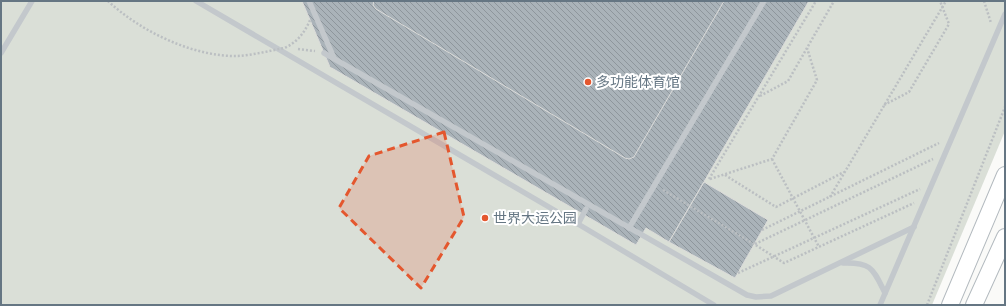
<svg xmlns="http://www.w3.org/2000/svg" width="1006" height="306" font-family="Overpass,'Noto Sans SC',sans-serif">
  <defs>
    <pattern id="building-back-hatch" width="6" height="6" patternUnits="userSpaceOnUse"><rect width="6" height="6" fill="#aab3b9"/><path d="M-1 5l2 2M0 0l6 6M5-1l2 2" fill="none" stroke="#8e969c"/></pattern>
  </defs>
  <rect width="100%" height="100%" fill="#fafaf8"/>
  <!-- grass -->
  <polygon fill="#dadfd7" points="1,1 1005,1 1005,131 932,305 1,305"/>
  <!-- building -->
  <g fill="url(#building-back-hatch)" stroke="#dcdcda">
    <polygon points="302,1 809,1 669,242 646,228 636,245 330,67"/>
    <polygon points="374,1 724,1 635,155 634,157 629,159 625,158 376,9 373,5"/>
    <polygon points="704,182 768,220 735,278 669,242"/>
  </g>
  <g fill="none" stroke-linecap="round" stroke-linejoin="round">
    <defs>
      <g id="secondary">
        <polyline points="950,305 1005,175"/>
        <polyline points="974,305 1005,237"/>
      </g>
    </defs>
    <!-- secondary casing -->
    <use href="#secondary" stroke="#b3babf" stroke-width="18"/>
    <!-- path -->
    <g stroke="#bbbfc2" stroke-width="2.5" stroke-dasharray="2 2" stroke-linecap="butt">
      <polyline points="984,1 991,23"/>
      <polyline points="298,49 315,51"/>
      <polyline points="760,96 788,81 834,1"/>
      <polyline points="884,105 909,92 949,24 940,1"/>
      <polyline points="772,159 819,247"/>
      <polyline points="725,175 776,207 844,172"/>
      <polyline points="709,179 816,1"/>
      <polyline points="710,179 772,159 817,80 807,48"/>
      <polyline points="663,190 754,244 784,263 914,203"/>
      <polyline points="830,197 946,1"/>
      <polyline points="762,230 939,143"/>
      <polyline points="755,244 933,159"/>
      <polyline points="738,273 920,189"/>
      <polyline points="927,305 1005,107"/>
    </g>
    <!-- lane -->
    <g stroke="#c3c8cc" stroke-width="5.5">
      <polyline points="196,1 578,224 714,305"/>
      <polyline points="309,1 334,58"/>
      <polyline points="1,53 32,1"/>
      <polyline points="324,53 747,295 756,297 771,296 914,227"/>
      <polyline points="578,224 586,209"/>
      <polyline points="629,228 764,1"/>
      <path d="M843,263C872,262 873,269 885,293"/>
      <polyline points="880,305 1005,14"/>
    </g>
    <!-- secondary -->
    <use href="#secondary" stroke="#fff" stroke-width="16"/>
    <!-- path-bridge -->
    <path stroke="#bbbfc2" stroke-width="2.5" stroke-dasharray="2 2" stroke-linecap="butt" d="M108,1C140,31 193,57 238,56C253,55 269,51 284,48C297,43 305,32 310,20"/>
  </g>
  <!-- marked area -->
  <path fill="#e4572e" fill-opacity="0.2" stroke="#e4572e" stroke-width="3" stroke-dasharray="8 5" stroke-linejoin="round" d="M444,132L464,217L421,288L339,208L369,156Z"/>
  <!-- markers -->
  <g fill="#e4572e" stroke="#fff" stroke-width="1.5">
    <circle cx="588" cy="82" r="4"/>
    <circle cx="485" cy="218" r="4"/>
  </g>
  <g text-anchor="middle" stroke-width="4" stroke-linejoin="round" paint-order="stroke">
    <!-- poi labels -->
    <g font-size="14" fill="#657683" stroke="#fff" text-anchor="start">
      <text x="596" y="87">多功能体育馆</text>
      <text x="493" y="223">世界大运公园</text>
    </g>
  </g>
  <!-- border -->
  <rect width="1006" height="306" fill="none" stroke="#657683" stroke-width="4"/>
</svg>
